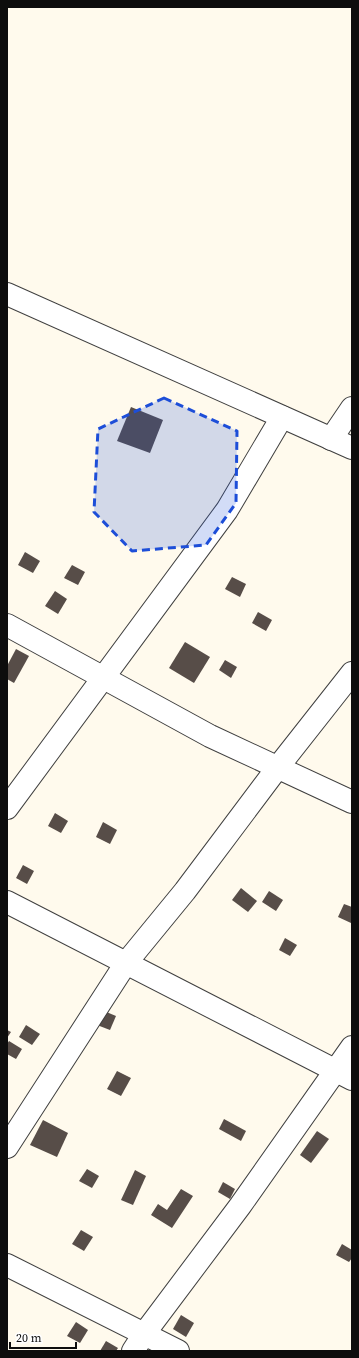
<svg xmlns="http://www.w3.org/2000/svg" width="359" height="1358" font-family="'Source Serif 4',serif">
  <rect width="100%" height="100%" fill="#fffaed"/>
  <!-- building -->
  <g fill="#574d48">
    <polygon points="131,407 163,420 150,453 117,441"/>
    <polygon points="25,552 40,561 33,573 18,565"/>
    <polygon points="72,565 85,572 78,585 64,578"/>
    <polygon points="232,577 246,584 240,597 225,589"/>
    <polygon points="55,591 67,599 58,614 45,606"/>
    <polygon points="258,612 272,620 266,631 252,623"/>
    <polygon points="185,642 210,657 194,683 169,668"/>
    <polygon points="16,649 29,656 14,683 7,679 7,666"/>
    <polygon points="225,660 237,667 231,678 219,670"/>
    <polygon points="55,813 68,821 61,833 48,826"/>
    <polygon points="103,822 117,830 110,844 96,837"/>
    <polygon points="23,865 34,871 27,884 16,878"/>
    <polygon points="241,888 257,901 248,912 232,900"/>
    <polygon points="269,891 283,900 276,911 262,902"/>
    <polygon points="344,904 352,907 351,923 338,917"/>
    <polygon points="285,938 297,945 290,956 279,950"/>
    <polygon points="104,1011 116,1016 110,1030 97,1025"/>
    <polygon points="26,1025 40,1034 32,1045 19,1037"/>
    <polygon points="7,1030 11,1032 7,1038"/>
    <polygon points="9,1041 22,1049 16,1059 7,1054 7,1044"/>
    <polygon points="117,1071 131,1078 121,1096 107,1089"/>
    <polygon points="224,1119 246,1131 241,1141 219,1129"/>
    <polygon points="43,1120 68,1133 57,1157 30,1145"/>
    <polygon points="317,1131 329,1139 311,1163 300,1155"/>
    <polygon points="87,1169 99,1176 92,1188 79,1181"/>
    <polygon points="135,1170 146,1176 133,1205 121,1200"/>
    <polygon points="223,1182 235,1189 230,1199 218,1192"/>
    <polygon points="181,1189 193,1196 172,1228 151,1215 158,1204 167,1210"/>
    <polygon points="81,1230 93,1237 84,1251 72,1244"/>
    <polygon points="342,1244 352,1250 352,1258 349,1262 336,1255"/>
    <polygon points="181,1315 194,1323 186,1337 173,1329"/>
    <polygon points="76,1322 88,1330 80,1343 67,1336"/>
    <polygon points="106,1341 118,1348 116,1351 100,1351"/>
  </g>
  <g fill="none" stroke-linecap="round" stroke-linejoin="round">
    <defs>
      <g id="minor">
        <polyline points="7,294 352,448"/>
        <polyline points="331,439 352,408"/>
        <polyline points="7,625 210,736 352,802"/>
        <polyline points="7,808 227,510 282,417"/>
        <polyline points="7,902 352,1079"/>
        <polyline points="7,1147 126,963 185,891 278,767 352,673"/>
        <polyline points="7,1265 178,1351"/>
        <polyline points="133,1351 144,1334 240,1206 352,1047"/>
      </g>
    </defs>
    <!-- minor casing -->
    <use href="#minor" stroke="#404040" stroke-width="24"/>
    <!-- minor -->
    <use href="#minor" stroke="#fff" stroke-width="22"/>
  </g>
  <!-- marked area -->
  <path fill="#1d4ed8" fill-opacity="0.2" stroke="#1d4ed8" stroke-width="3" stroke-dasharray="8 5" stroke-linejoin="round" d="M164,398L237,431L236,503L206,545L132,551L94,512L98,429Z"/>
  <!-- border -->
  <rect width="359" height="1358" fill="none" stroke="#0d0d0d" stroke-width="16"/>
  <!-- scale -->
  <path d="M10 1342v6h66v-6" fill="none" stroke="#0d0d0d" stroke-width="2"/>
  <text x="16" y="1342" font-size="12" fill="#0d0d0d" stroke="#ffffff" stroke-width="3" paint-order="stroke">20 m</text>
</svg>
